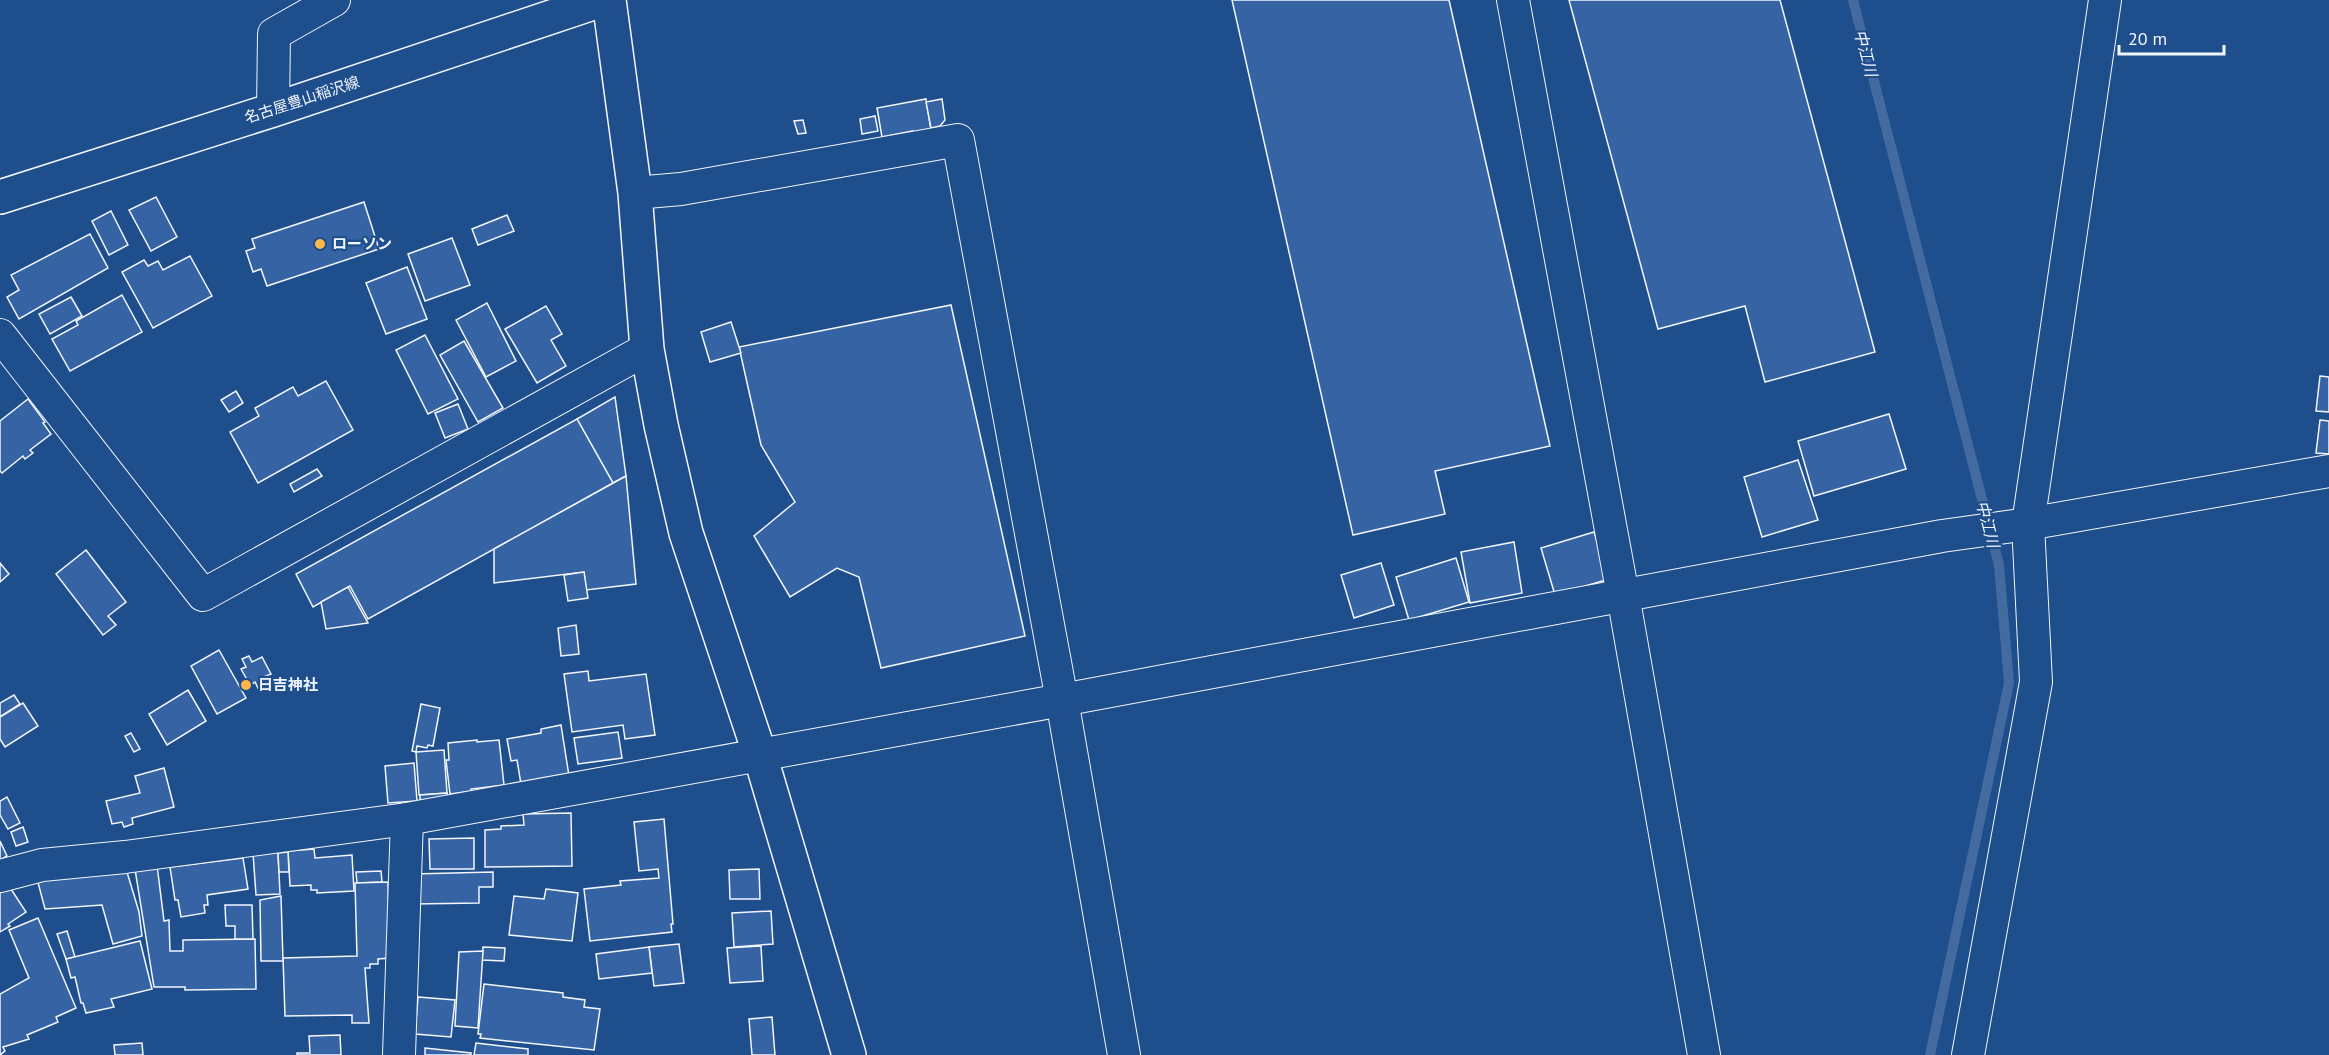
<svg xmlns="http://www.w3.org/2000/svg" width="2329" height="1055" font-family="'PT Sans','Noto Sans JP',sans-serif">
  <rect width="100%" height="100%" fill="#1f4e8c"/>
  <g fill="none" stroke-linecap="round" stroke-linejoin="round">
    <!-- stream -->
    <polyline stroke="#446ba0" stroke-width="10" points="1853,0 1999,565 2009,683 1930,1055"/>
  </g>
  <!-- building -->
  <g fill="#3563a3" stroke="#f2f6ff" stroke-width="1.5">
    <polygon points="1232,0 1449,0 1550,446 1435,471 1445,514 1353,535"/>
    <polygon points="1569,0 1780,0 1875,352 1765,382 1745,306 1658,329"/>
    <polygon points="926,99 931,130 913,133 913,131 882,137 877,108"/>
    <polygon points="942,99 945,120 940,126 931,128 926,102"/>
    <polygon points="875,116 878,131 862,134 860,119"/>
    <polygon points="803,120 806,133 798,134 794,121"/>
    <polygon points="156,197 177,237 151,251 129,210"/>
    <polygon points="364,202 379,249 267,286 261,269 253,272 246,251 255,248 252,239"/>
    <polygon points="111,211 128,245 109,255 92,221"/>
    <polygon points="507,215 514,231 478,245 472,229"/>
    <polygon points="90,234 108,268 19,319 7,297 19,290 11,275"/>
    <polygon points="452,238 470,285 425,301 408,254"/>
    <polygon points="190,256 212,296 153,328 122,272 144,260 148,266 158,261 163,270"/>
    <polygon points="407,267 427,319 386,334 366,283"/>
    <polygon points="122,295 142,332 70,371 52,339 78,325 76,321"/>
    <polygon points="71,297 82,316 50,334 39,314"/>
    <polygon points="487,303 516,361 486,377 456,320"/>
    <polygon points="951,305 1025,636 881,668 859,577 837,568 790,597 754,536 795,502 761,445 739,347"/>
    <polygon points="546,306 562,334 551,340 566,366 537,383 505,329"/>
    <polygon points="731,322 741,353 710,362 701,332"/>
    <polygon points="425,335 458,399 428,414 396,350"/>
    <polygon points="464,341 503,408 478,422 440,355"/>
    <polygon points="2320,376 2329,377 2329,412 2316,411"/>
    <polygon points="326,381 353,430 258,483 230,432 259,416 255,408 293,387 298,396"/>
    <polygon points="236,391 243,403 229,412 221,400"/>
    <polygon points="615,397 626,476 613,483 577,419"/>
    <polygon points="28,399 45,422 43,423 51,434 30,450 33,453 25,459 23,456 2,473 0,471 0,421"/>
    <polygon points="458,404 468,429 445,438 435,413"/>
    <polygon points="1889,414 1906,469 1814,496 1798,441"/>
    <polygon points="577,419 613,483 368,619 350,586 313,607 296,574"/>
    <polygon points="2320,420 2329,421 2329,454 2316,453"/>
    <polygon points="1798,460 1818,520 1762,537 1744,477"/>
    <polygon points="317,469 322,476 294,492 290,484"/>
    <polygon points="626,476 636,584 586,590 584,572 494,583 494,549"/>
    <polygon points="1594,532 1609,579 1555,595 1541,548"/>
    <polygon points="1514,542 1522,593 1470,603 1461,552"/>
    <polygon points="86,550 126,602 108,616 116,625 103,635 56,574"/>
    <polygon points="1456,558 1469,602 1409,620 1396,577"/>
    <polygon points="0,563 9,574 0,582"/>
    <polygon points="1381,563 1394,605 1354,618 1341,575"/>
    <polygon points="584,572 588,598 568,601 564,575"/>
    <polygon points="348,587 368,623 326,629 321,602"/>
    <polygon points="576,625 579,654 561,656 558,628"/>
    <polygon points="219,650 246,698 217,714 191,666"/>
    <polygon points="249,656 252,662 262,657 271,674 261,678 265,687 259,690 255,682 250,685 241,669 246,667 242,659"/>
    <polygon points="588,671 589,681 646,674 655,735 625,739 623,725 572,732 564,674"/>
    <polygon points="188,690 206,721 167,745 149,714"/>
    <polygon points="14,695 20,704 0,717 0,703"/>
    <polygon points="23,703 38,726 5,747 0,739 0,717"/>
    <polygon points="421,704 440,708 433,746 428,745 427,748 417,746 416,752 412,751"/>
    <polygon points="561,725 569,776 521,784 517,760 511,761 507,739 541,733 541,729"/>
    <polygon points="618,732 622,758 578,764 574,738"/>
    <polygon points="131,733 140,749 134,752 125,736"/>
    <polygon points="477,740 477,742 499,740 504,785 471,789 472,791 450,794 446,760 449,760 448,743"/>
    <polygon points="444,750 447,793 419,795 416,752"/>
    <polygon points="414,763 417,801 388,803 385,766"/>
    <polygon points="164,768 174,807 132,818 133,824 124,827 122,822 112,824 106,801 140,793 135,776"/>
    <polygon points="447,793 447,798 420,800 420,795"/>
    <polygon points="7,797 20,823 8,829 0,815 0,801"/>
    <polygon points="571,813 572,866 485,867 485,830 501,829 501,826 524,825 523,814"/>
    <polygon points="664,819 673,924 671,924 672,932 590,941 584,889 621,885 620,881 659,878 658,869 639,871 634,822"/>
    <polygon points="23,827 28,842 16,846 11,832"/>
    <polygon points="474,838 474,869 430,869 429,839"/>
    <polygon points="0,841 7,856 0,860"/>
    <polygon points="314,849 315,858 352,855 354,891 317,893 317,890 311,890 311,885 290,886 288,851"/>
    <polygon points="278,852 280,894 256,895 253,853"/>
    <polygon points="288,852 289,872 279,872 278,853"/>
    <polygon points="243,858 248,889 207,895 208,905 204,905 205,913 181,917 178,900 175,900 170,867"/>
    <polygon points="157,865 164,921 169,920 170,951 183,951 183,940 255,939 256,989 185,990 185,987 154,987 135,869"/>
    <polygon points="759,869 760,899 730,899 729,870"/>
    <polygon points="101,871 102,875 127,872 139,912 142,936 113,944 102,905 45,909 36,875"/>
    <polygon points="381,871 382,882 357,883 356,872"/>
    <polygon points="493,872 493,887 479,887 479,903 414,904 413,874"/>
    <polygon points="388,882 390,958 378,959 378,964 370,964 370,968 365,968 369,1023 352,1023 352,1015 285,1016 283,958 357,956 355,883"/>
    <polygon points="9,886 26,912 8,924 10,926 0,932 0,892"/>
    <polygon points="546,889 578,893 572,941 509,935 514,896 544,899"/>
    <polygon points="281,896 283,961 261,961 260,900"/>
    <polygon points="225,905 252,905 253,939 235,939 235,926 226,926"/>
    <polygon points="771,911 773,944 734,947 732,913"/>
    <polygon points="38,918 76,1008 56,1017 58,1022 27,1035 29,1039 3,1047 5,1051 0,1055 0,994 29,978 9,930"/>
    <polygon points="67,931 75,957 66,959 57,934"/>
    <polygon points="140,941 152,989 111,999 114,1007 86,1013 83,1003 81,1003 75,977 71,978 66,959"/>
    <polygon points="679,944 684,983 654,986 649,947"/>
    <polygon points="761,946 763,981 730,983 727,948"/>
    <polygon points="483,947 505,948 504,961 482,960"/>
    <polygon points="649,947 652,973 599,979 596,954"/>
    <polygon points="483,951 478,1028 455,1026 459,952"/>
    <polygon points="484,984 563,993 563,997 585,1000 584,1007 600,1009 594,1050 480,1038 481,1034 478,1034"/>
    <polygon points="418,997 455,1000 451,1037 415,1034"/>
    <polygon points="772,1017 775,1055 752,1055 749,1019"/>
    <polygon points="340,1035 341,1055 297,1055 297,1053 310,1053 309,1036"/>
    <polygon points="142,1043 143,1055 115,1055 114,1045"/>
    <polygon points="476,1043 528,1049 528,1055 474,1055"/>
    <polygon points="425,1048 471,1053 471,1055 425,1055"/>
  </g>
  <g fill="none" stroke-linecap="round" stroke-linejoin="round">
    <defs>
      <g id="street">
        <polyline points="1513,0 1623,595 1704,1055"/>
        <polyline points="273,110 274,34 334,0"/>
        <polyline points="635,193 681,189 958,140 1062,700 1124,1055"/>
        <polyline points="0,335 203,595 647,349"/>
        <polyline points="0,876 42,865 125,857 407,819 1062,700 1942,536 2028,524 2329,471"/>
        <polyline points="399,1055 407,819"/>
        <polyline points="1968,1055 2036,682 2028,524 2105,0"/>
      </g>
      <g id="secondary">
        <polyline points="609,0 635,193 647,349 661,425 686,533 760,755 849,1055"/>
        <polyline points="0,197 273,110 602,0"/>
      </g>
    </defs>
    <!-- street casing -->
    <use href="#street" stroke="#f2f6ff" stroke-width="34"/>
    <!-- secondary casing -->
    <use href="#secondary" stroke="#f2f6ff" stroke-width="36"/>
    <!-- street -->
    <use href="#street" stroke="#1f4e8c" stroke-width="32"/>
    <!-- secondary -->
    <use href="#secondary" stroke="#1f4e8c" stroke-width="33"/>
  </g>
  <!-- markers -->
  <g fill="#ffb74d" stroke="#1f4e8c" stroke-width="2">
    <circle cx="320" cy="244" r="6"/>
    <circle cx="246" cy="685" r="6"/>
  </g>
  <g text-anchor="middle" stroke-width="4.5" stroke-linejoin="round" paint-order="stroke">
    <!-- street labels -->
    <g font-size="15" fill="#f2f6ff" stroke="#1f4e8c">
      <text transform="translate(302 100) rotate(-18)" y="5">名古屋豊山稲沢線</text>
    </g>
    <!-- poi labels -->
    <g font-size="15" font-weight="bold" fill="#f2f6ff" stroke="#1f4e8c" text-anchor="start">
      <text x="332" y="249">ローソン</text>
      <text x="258" y="690">日吉神社</text>
    </g>
    <!-- water labels -->
    <g font-size="16" font-style="italic" fill="#f2f6ff" stroke="#1f4e8c">
      <text transform="translate(1866 53) rotate(75)" y="6">中江川</text>
      <text transform="translate(1988 524) rotate(75)" y="6">中江川</text>
    </g>
  </g>
  <!-- scale -->
  <path d="M2119 45v9h105v-9" fill="none" stroke="#f2f6ff" stroke-width="3"/>
  <text x="2128" y="45" font-size="18" fill="#f2f6ff" stroke="#1f4e8c" stroke-width="4.5" paint-order="stroke">20 m</text>
</svg>
